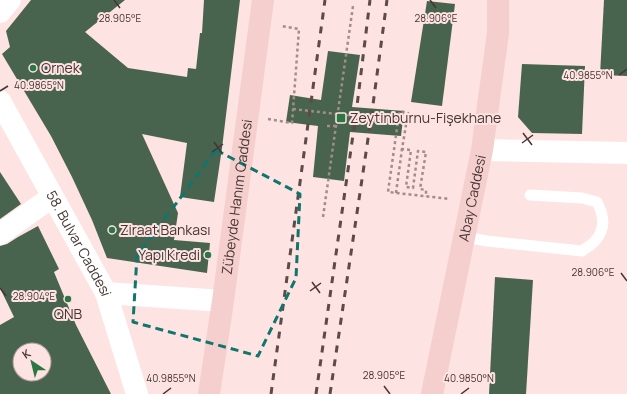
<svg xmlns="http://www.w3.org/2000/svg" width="627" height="394" font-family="Manrope,sans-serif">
  <rect width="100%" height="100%" fill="#fde3e1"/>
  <!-- building -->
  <g fill="#48644f" fill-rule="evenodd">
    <polygon points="31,0 125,0 85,32 128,68 187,77 188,68 196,69 200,33 202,33 204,0 240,0 222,148 214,202 180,197 187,143 142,134 178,213 174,240 210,243 207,273 107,258 92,220 72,177 51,136 2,54 10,47 6,31"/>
    <polygon points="604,0 627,0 627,76 600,75"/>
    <polygon points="427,1 455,4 442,106 411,102"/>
    <polygon points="328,51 360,55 352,107 404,111 401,136 350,132 344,181 313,177 318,126 286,122 290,95 321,100"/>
    <polygon points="522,64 585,66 582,134 532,133 518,117"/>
    <polygon points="0,172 21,204 0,219"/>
    <path d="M38,226L59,269L54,272L76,325L111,394H0V325L14,317L0,288V246L7,244L18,237ZM20,350H44V374H20Z"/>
    <polygon points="495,277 533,280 526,394 489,394"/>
  </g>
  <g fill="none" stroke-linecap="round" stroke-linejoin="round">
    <!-- path -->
    <g stroke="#a28d8b" stroke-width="2.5" stroke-dasharray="3 3" stroke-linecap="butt">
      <polyline points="293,109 398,121 388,192 450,199"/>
      <polyline points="268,119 292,123 299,29 281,26"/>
      <polyline points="398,121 400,111 408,113 402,149 411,150 406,187 413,188 418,151 426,152 420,189 426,190 426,197"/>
      <polyline points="327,126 336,126"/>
      <polyline points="396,193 402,149"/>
      <polyline points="323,217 353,6"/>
    </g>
    <!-- lane -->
    <path stroke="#fff" stroke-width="11" d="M464,237L487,241L582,251C586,248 592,245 595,241C606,229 604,215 597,202L582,198L530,195"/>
    <!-- street -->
    <g stroke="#fff" stroke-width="22">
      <polyline points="0,12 10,0"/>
      <path id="s1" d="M0,101L106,293L137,394"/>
      <polyline points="482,150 627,153"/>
      <polyline points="0,234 52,197"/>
      <polyline points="106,293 223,301"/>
    </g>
    <!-- secondary -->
    <g stroke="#f5cfce" stroke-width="22">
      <path id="s2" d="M209,394L223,301L263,0"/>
      <path id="s3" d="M432,394L482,150L498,33V0"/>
    </g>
    <!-- rail -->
    <g stroke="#5d4b49" stroke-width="3" stroke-dasharray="7 7" stroke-linecap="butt">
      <polyline points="271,394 325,0"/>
      <polyline points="316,394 356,114 370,0"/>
      <polyline points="330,394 372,112 387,0"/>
    </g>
  </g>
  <!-- marked area -->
  <path fill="none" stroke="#0f766e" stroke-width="3" stroke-dasharray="8 5" stroke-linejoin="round" d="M216,150L300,194L296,278L258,356L133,322L137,256Z"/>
  <!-- ticks -->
  <path fill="none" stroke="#453533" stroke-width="1.5" d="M114,0L120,8M430,0L436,8M619,75L627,69M0,91L8,86M523,133L532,145M214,142L222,153M522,143L533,135M212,152L223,144M621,273L627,281M312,282L320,293M0,288L6,296M310,291L321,283M384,386L390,394M163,394L171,388M461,394L469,388"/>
  <!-- markers -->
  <g fill="#2c7644" stroke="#fde3e1" stroke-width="1.5">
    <circle cx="33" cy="68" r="4"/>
    <rect x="336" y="113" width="10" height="10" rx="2"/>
    <circle cx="112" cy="230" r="4"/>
    <circle cx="208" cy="255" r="4"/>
    <circle cx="68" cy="299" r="4"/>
  </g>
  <g text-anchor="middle" stroke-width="4" stroke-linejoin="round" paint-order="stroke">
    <!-- poi labels -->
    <g font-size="14" fill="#453533" stroke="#fde3e1" text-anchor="start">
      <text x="41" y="73">Ornek</text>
      <text x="350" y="123">Zeytinburnu-Fişekhane</text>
      <text x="120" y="235">Ziraat Bankası</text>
      <text x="200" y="260" text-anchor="end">Yapı Kredi</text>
      <text x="68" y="319" text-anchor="middle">QNB</text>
    </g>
    <!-- street labels -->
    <g font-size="14" fill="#453533" stroke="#fde3e1">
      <text dy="5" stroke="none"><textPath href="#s2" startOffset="199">Zübeyde Hanım Caddesi</textPath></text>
      <text dy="5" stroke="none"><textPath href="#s3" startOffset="200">Abay Caddesi</textPath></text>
      <text dy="5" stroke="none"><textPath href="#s1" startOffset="163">58. Bulvar Caddesi</textPath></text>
    </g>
  </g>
  <g font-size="10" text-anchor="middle" fill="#453533" stroke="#fde3e1" stroke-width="4" stroke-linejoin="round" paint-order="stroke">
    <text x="120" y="22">28.905°E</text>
    <text x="436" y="22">28.906°E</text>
    <text x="588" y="79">40.9855°N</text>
    <text x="39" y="89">40.9865°N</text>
    <text x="593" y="276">28.906°E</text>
    <text x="34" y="300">28.904°E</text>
    <text x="384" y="379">28.905°E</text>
    <text x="171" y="382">40.9855°N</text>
    <text x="469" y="382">40.9850°N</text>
  </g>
  <!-- north arrow -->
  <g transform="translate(32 362) rotate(325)"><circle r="19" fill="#fde3e1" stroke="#b39d9b"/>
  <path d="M0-3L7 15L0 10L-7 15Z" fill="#2c7644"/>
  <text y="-6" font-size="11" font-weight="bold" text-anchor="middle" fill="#453533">K</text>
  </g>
</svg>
